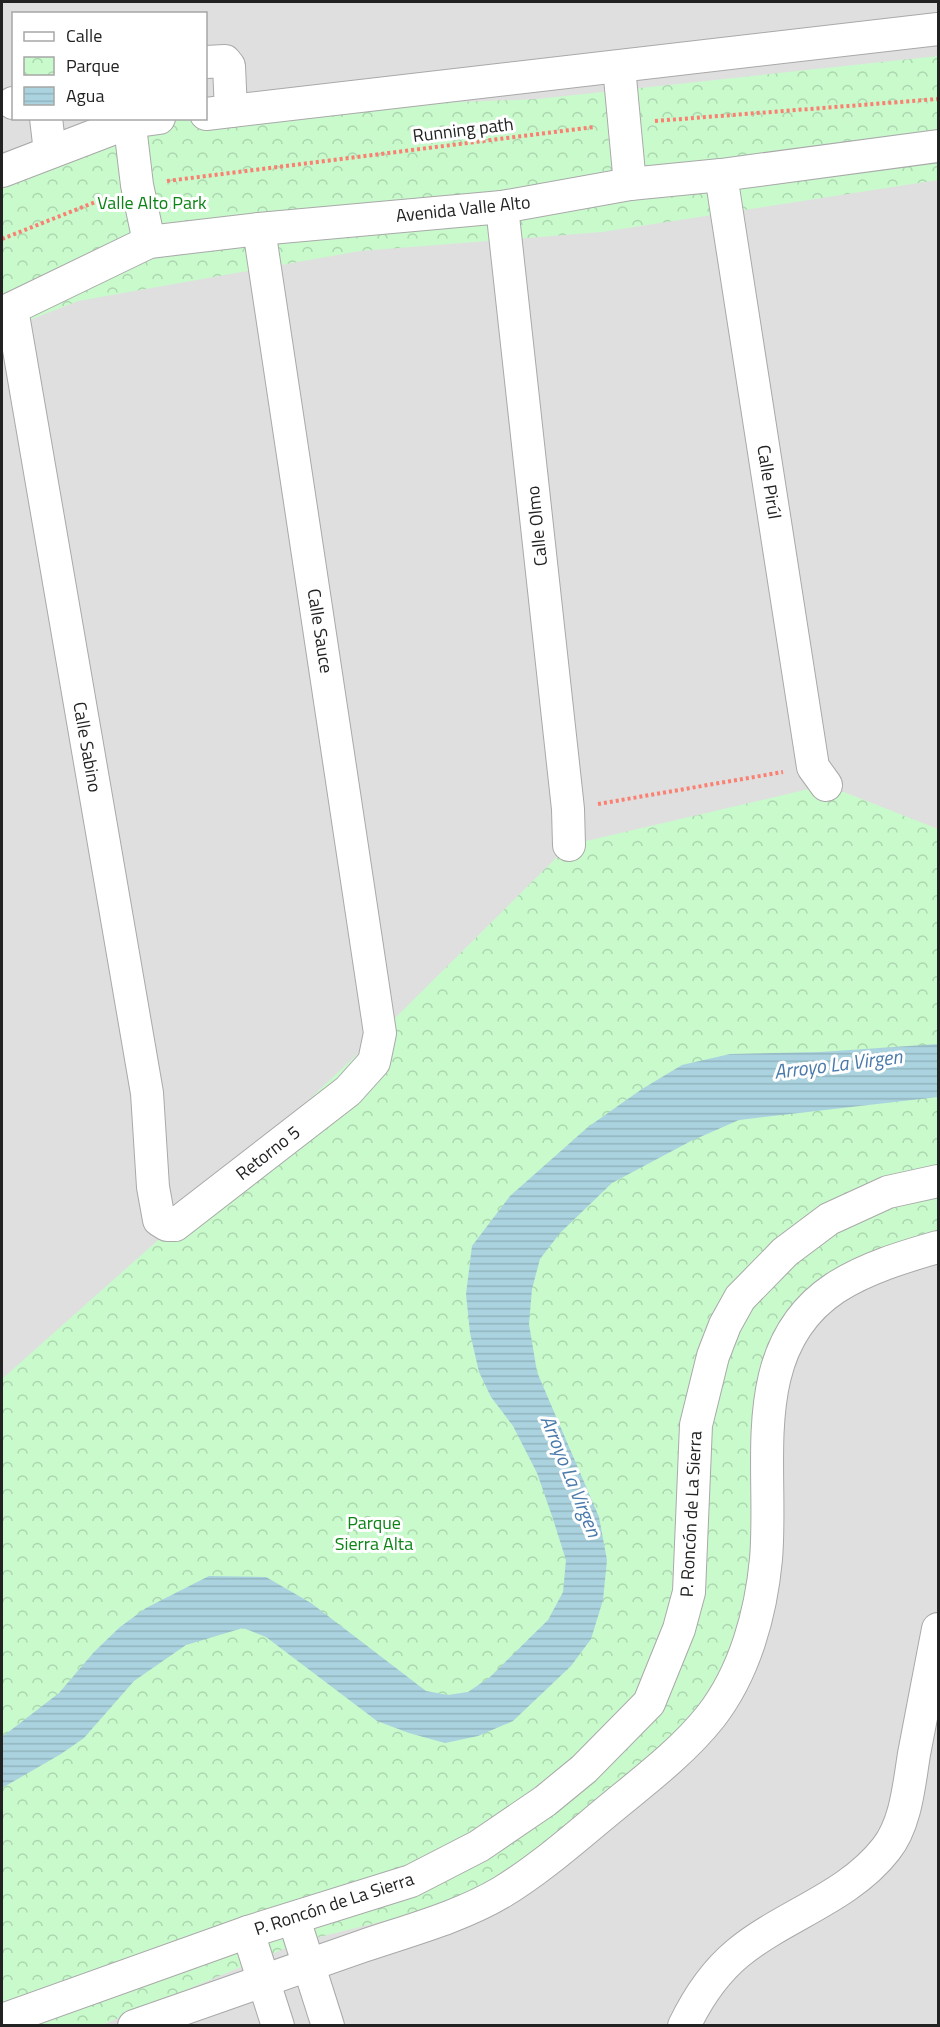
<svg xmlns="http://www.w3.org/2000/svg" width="940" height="2027" font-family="'Titillium Web',sans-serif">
  <defs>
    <pattern id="park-crowns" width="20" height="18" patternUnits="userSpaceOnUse" patternTransform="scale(1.5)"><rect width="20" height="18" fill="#c8facc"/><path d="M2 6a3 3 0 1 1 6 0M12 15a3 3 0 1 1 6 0" fill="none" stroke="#acd6af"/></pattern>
    <pattern id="water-rules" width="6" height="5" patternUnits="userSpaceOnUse" patternTransform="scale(1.5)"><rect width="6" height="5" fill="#aad3df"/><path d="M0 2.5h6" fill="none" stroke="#92b5bf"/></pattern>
  </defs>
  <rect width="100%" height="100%" fill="#f2efe9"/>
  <!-- residential -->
  <g fill="#e0dfdf" fill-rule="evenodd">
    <path d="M2,2H938V929L2,1409ZM14,14H206V118H14Z"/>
    <polygon points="938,1202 938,2025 80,2026 752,1310"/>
  </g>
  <!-- park -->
  <g fill="url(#park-crowns)">
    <polygon points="938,56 938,180 602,232 360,251 78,301 2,331 2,172 159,118 206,118 231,111 537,99"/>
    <polygon points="826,785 938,829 938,1250 859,1275 775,1374 759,1600 712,1715 502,1892 303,1941 102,2025 2,2025 2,1379 175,1225 380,1033 569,845"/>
  </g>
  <!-- water -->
  <polygon fill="url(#water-rules)" points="938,1044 938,1097 739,1120 691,1141 612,1183 560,1233 540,1259 532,1289 529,1324 537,1372 599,1517 607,1560 603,1600 591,1639 571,1666 513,1721 478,1736 445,1743 409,1733 377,1721 266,1637 243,1628 186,1645 134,1681 84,1738 61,1754 2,1788 2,1737 59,1693 94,1652 120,1627 146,1608 209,1576 266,1577 311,1603 426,1691 448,1695 468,1692 490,1677 548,1620 563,1592 566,1560 553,1519 537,1473 513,1426 491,1397 479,1372 470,1333 466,1294 472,1246 510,1196 588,1127 642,1089 682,1065 730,1054 820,1052"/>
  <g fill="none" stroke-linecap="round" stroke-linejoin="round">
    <defs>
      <g id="minor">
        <polyline points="206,62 225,61 229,66 231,111"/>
        <polyline points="619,67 630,184"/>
        <polyline points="13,103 14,103"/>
        <polyline points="206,114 938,29"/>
        <polyline points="46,118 50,152"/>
        <polyline points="129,118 137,185 149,242"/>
        <polyline points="2,171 130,122 159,118"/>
        <polyline points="721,175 813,767 826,785"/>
        <polyline points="502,207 568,809 569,845"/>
        <polyline points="12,309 147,1093 153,1187 159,1220 167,1225 175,1225 348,1091 374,1062 380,1033 259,229"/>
        <polyline points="2,313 149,242 259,229 502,207 630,184 721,175 938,146"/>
        <polyline points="294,1919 328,2026"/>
        <polyline points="248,1932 278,2026"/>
        <polyline points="2,2020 248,1932 411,1881 479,1846 545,1801 584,1769 649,1703 679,1629 689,1592 696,1425 713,1356 725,1325 740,1298 785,1252 829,1219 888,1192 938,1181"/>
        <path d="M134,2026C210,1999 287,1973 363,1946C410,1930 460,1917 502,1892C543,1867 579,1834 616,1804C649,1777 684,1750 711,1716C745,1672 761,1613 766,1559C774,1467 743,1349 835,1288C866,1268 903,1257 938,1247"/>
        <path d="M684,2026C697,1999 715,1972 738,1953C784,1915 848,1898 886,1849C906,1824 909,1785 914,1754C922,1712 930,1671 938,1629"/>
      </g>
    </defs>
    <!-- minor casing -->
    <use href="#minor" stroke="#a9a9a9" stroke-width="34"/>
    <!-- path -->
    <g stroke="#fa8072" stroke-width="4" stroke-dasharray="3 3" stroke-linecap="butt">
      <polyline points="655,121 938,99"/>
      <polyline points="167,181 594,127"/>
      <polyline points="2,239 108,197"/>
      <polyline points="598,804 783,772"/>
    </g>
    <!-- minor -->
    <use href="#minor" stroke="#fff" stroke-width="32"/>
  </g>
  <g text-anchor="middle" stroke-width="6" stroke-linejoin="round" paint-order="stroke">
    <!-- street labels -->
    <g font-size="18" fill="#222" stroke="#fff">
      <text transform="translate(463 130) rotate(-7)" y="6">Running path</text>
      <text transform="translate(463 209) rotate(-6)" y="6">Avenida Valle Alto</text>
      <text transform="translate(769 482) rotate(81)" y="6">Calle Pirúl</text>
      <text transform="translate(537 526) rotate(-96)" y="6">Calle Olmo</text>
      <text transform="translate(320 631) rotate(81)" y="6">Calle Sauce</text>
      <text transform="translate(87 747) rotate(80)" y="6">Calle Sabino</text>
      <text transform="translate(268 1153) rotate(-38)" y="6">Retorno 5</text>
      <text transform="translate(691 1514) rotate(-87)" y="6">P. Roncón de La Sierra</text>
      <text transform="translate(334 1904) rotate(-18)" y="6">P. Roncón de La Sierra</text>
    </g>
    <!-- park labels -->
    <g font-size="18" fill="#0c8416" stroke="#fff">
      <text x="152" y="209">Valle Alto Park</text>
      <text x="374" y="1529">Parque<tspan x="374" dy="21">Sierra Alta</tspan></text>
    </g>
    <!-- water labels -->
    <g font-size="20" font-style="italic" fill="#4a7aab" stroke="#fff">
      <text transform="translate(838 1064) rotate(-7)" y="7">Arroyo La Virgen</text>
      <text transform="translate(571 1476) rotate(68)" y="7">Arroyo La Virgen</text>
    </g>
  </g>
  <!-- border -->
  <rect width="940" height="2027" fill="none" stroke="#222222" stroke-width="6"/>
  <!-- legend -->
  <rect x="12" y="12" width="195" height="108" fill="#ffffff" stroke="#a7a7a7" stroke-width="1.5"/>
  <rect x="24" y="32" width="30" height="9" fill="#ffffff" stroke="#a7a7a7" stroke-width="1.5"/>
  <text x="66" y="42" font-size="18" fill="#222222">Calle</text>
  <rect x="24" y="57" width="30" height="18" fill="url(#park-crowns)" stroke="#a7a7a7" stroke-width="1.5"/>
  <text x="66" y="72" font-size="18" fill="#222222">Parque</text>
  <rect x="24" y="87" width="30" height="18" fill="url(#water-rules)" stroke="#a7a7a7" stroke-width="1.5"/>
  <text x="66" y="102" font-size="18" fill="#222222">Agua</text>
</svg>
